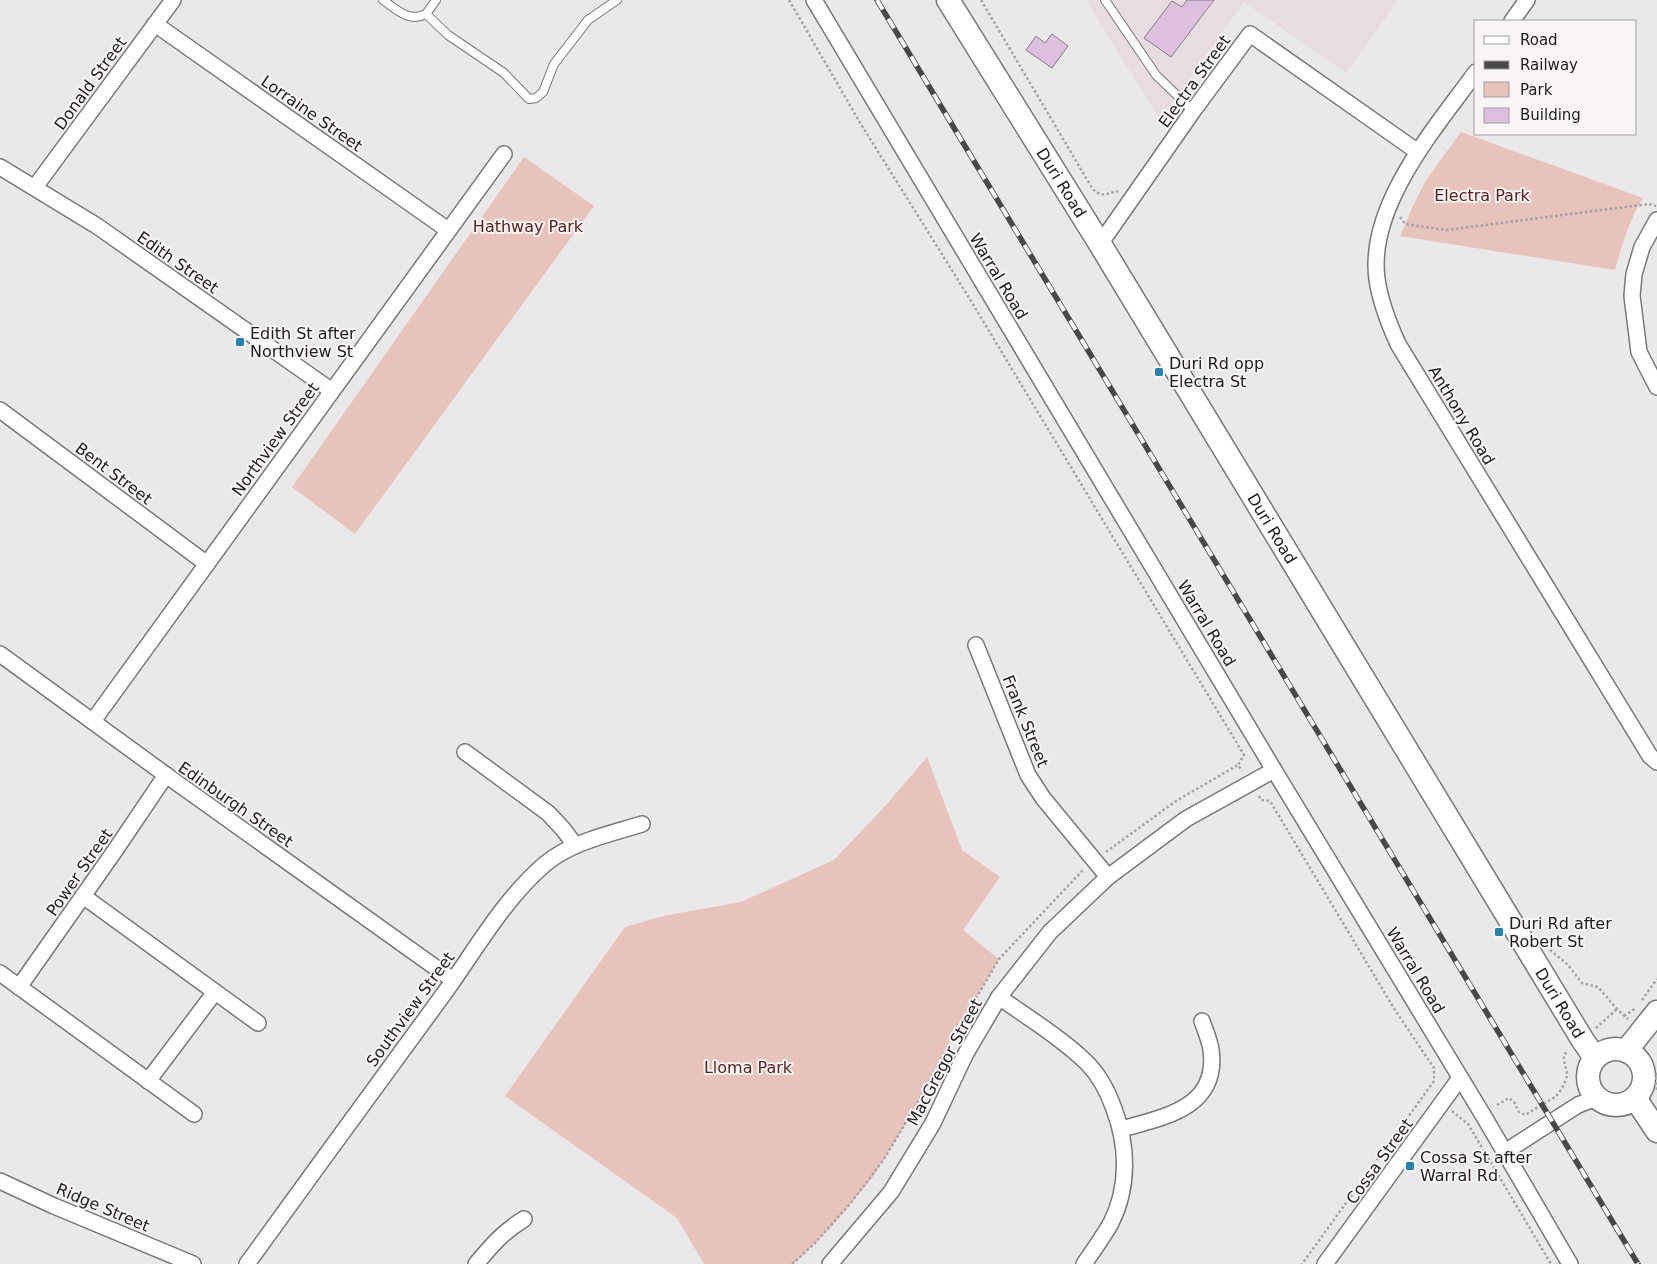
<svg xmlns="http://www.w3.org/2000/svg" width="1657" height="1264" font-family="'DejaVu Sans',sans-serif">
  <rect width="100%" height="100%" fill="#ebe8e9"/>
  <!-- built -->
  <polygon fill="#e8dce2" points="1086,0 1398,0 1346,73 1244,2 1160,120"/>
  <!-- green -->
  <g fill="#e8c3bb">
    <path d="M1461,132L1643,198C1629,221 1622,244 1615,270L1400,236L1412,208L1426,180Z"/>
    <polygon points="524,157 594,206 355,534 292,487"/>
    <polygon points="927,757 962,850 1000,877 963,930 999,959 937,1064 909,1118 873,1177 832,1226 794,1264 704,1264 677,1218 505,1096 625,927 663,916 741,902 834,860 887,804"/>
  </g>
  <!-- building -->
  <g fill="#ddc0de" stroke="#828082">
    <polygon points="1187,0 1214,0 1171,57 1144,38 1172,1 1182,7"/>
    <polygon points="1052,34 1068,46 1052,68 1026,50 1036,36 1045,43"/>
  </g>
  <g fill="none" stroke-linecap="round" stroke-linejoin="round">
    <defs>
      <g id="lane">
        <path d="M383,0C396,9 409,23 426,14"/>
        <polyline points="436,0 426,14 448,35 504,73 529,99 536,98 543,92 554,64 588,20 617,0"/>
        <polyline points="1105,0 1156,75 1193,111"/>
      </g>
      <g id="street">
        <polyline points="814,0 1274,770 1483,1115 1570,1264"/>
        <polyline points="1512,21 1527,0"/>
        <polyline points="155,24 448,230"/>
        <path d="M1476,72C1436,127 1367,206 1377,279C1380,302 1389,324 1398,344L1650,756L1657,762"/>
        <polyline points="0,167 97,226 332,391"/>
        <polyline points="35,187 173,0"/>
        <polyline points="1657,220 1642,247 1634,274 1632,296 1639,352 1657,387"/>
        <polyline points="1100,244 1193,111 1250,34 1418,152"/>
        <polyline points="0,410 207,564"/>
        <polyline points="976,645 1028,775 1043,798 1108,877"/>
        <polyline points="0,654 166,775 453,980"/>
        <polyline points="93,721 504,154"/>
        <polyline points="465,752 548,813 563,829 575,845"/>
        <polyline points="83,896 258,1023"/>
        <polyline points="0,973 194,1114"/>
        <polyline points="19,987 114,852 166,775"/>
        <path d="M999,997C1027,1017 1064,1040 1087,1063C1100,1076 1108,1092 1114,1109C1128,1146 1129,1187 1111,1223C1103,1237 1093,1251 1084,1264"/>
        <polyline points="148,1081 215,992"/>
        <path d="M1122,1129C1164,1117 1219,1108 1211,1050C1210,1041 1205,1030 1202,1021"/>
        <polyline points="1505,1152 1578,1105 1596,1098"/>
        <polyline points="0,1181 54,1206 193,1264"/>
        <path d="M247,1264C312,1174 377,1085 443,995C475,951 503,900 545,864C571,842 610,834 642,824"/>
        <path d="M476,1264C492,1245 503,1232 524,1219"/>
        <polyline points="830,1264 891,1192 933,1123 965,1055 999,997 1050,932 1108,877 1186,819 1274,770"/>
        <polyline points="1325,1264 1460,1078"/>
      </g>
      <g id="secondary">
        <path id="s1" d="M948,0L1100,244L1582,1039L1595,1058"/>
        <circle cx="1616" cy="1077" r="28"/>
        <polyline points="1626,1051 1657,1012"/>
        <polyline points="1635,1098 1657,1131"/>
      </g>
    </defs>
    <!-- lane casing -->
    <use href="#lane" stroke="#7a7778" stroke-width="10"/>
    <!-- street casing -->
    <use href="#street" stroke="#7a7778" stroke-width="18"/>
    <!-- secondary casing -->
    <use href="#secondary" stroke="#7a7778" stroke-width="25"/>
    <!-- path -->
    <g stroke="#a4a2a3" stroke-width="2.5" stroke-dasharray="2.5 2.5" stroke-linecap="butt">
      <polyline points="789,0 859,121 968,296 1232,735 1244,755 1238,765 1242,771"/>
      <path d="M981,0L1092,188C1100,197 1106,195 1116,191L1118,192"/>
      <polyline points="1400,217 1405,224 1446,230 1649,204 1656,206"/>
      <polyline points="1259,796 1261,800 1270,801 1395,1010 1434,1068 1434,1081 1302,1264"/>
      <polyline points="1106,852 1176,801 1238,765"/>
      <polyline points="1550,950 1567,964 1582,983 1598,987 1617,1009 1628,1019"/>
      <polyline points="1642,1000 1657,979"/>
      <polyline points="1624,1016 1636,1008"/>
      <polyline points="1596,1028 1617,1009"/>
      <polyline points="1657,1073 1655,1076 1657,1090"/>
      <path d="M1497,1105L1509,1098L1514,1102L1519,1112L1525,1115L1555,1097C1560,1093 1566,1082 1567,1075C1567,1068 1563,1062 1564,1055L1568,1051"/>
      <polyline points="1452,1111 1468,1124 1551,1264"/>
      <polyline points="792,1264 814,1244 850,1204 884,1159 914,1109 951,1041 999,959 1084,869"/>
    </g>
    <!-- lane -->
    <use href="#lane" stroke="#fff" stroke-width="8"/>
    <!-- street -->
    <use href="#street" stroke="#fff" stroke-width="15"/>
    <!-- secondary -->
    <use href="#secondary" stroke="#fff" stroke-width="22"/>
    <defs>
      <polyline id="rail" points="877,0 1638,1264"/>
    </defs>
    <!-- rail casing -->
    <use href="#rail" stroke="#494748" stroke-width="5.5"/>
    <!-- rail -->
    <use href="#rail" stroke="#f9f5f7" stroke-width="4" stroke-dasharray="11" stroke-linecap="butt"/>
  </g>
  <!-- markers -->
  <g fill="#2483af" stroke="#f9f5f7" stroke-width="2">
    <rect x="235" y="337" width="10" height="10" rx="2.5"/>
    <rect x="1154" y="367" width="10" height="10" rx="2.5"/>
    <rect x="1494" y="927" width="10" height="10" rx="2.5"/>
    <rect x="1405" y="1161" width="10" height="10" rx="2.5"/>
  </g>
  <g text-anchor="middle" stroke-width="4" stroke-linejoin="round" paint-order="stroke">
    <!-- street labels -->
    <g font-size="16" fill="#1e1c1d" stroke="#f9f5f7">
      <text transform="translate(1194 81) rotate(-54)" y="6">Electra Street</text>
      <text transform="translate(90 83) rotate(-54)" y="6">Donald Street</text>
      <text transform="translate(312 113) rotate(35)" y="6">Lorraine Street</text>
      <text dy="6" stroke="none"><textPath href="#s1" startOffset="215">Duri Road</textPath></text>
      <text transform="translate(178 262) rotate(35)" y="6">Edith Street</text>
      <text transform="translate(999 276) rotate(59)" y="6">Warral Road</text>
      <text transform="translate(1462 415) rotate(59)" y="6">Anthony Road</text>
      <text transform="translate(275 439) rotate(-54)" y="6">Northview Street</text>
      <text transform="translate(114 473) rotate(37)" y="6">Bent Street</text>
      <text dy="6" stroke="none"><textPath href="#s1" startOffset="620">Duri Road</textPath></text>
      <text transform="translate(1207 623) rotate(59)" y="6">Warral Road</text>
      <text transform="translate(1026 721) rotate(68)" y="6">Frank Street</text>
      <text transform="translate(236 804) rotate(35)" y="6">Edinburgh Street</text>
      <text transform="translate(79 872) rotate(-55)" y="6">Power Street</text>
      <text transform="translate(1416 970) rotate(59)" y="6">Warral Road</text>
      <text dy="6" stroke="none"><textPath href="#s1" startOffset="1175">Duri Road</textPath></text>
      <text transform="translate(410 1009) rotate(-54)" y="6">Southview Street</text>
      <text transform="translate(944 1062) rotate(-62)" y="6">MacGregor Street</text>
      <text transform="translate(1379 1161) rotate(-54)" y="6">Cossa Street</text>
      <text transform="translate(103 1207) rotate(23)" y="6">Ridge Street</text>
    </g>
    <!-- park labels -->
    <g font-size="16" fill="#582319" stroke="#f9f5f7">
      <text x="1482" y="201">Electra Park</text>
      <text x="528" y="232">Hathway Park</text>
      <text x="748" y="1073">Lloma Park</text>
    </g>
    <!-- poi labels -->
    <g font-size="16" fill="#1e1c1d" stroke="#f9f5f7" text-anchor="start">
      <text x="250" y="339">Edith St after<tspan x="250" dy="18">Northview St</tspan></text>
      <text x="1169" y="369">Duri Rd opp<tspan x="1169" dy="18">Electra St</tspan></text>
      <text x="1509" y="929">Duri Rd after<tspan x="1509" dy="18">Robert St</tspan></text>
      <text x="1420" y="1163">Cossa St after<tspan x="1420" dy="18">Warral Rd</tspan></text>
    </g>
  </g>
  <!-- legend -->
  <rect x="1474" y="20" width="162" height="115" fill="#f9f5f7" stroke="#a19ea0"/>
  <rect x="1484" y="36" width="25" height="8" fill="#ffffff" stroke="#a19ea0"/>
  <text x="1520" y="45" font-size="15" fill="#1e1c1d">Road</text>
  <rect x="1484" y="61" width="25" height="8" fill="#494748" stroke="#a19ea0"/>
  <text x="1520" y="70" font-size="15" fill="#1e1c1d">Railway</text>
  <rect x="1484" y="82" width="25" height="15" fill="#e8c3bb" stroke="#a19ea0"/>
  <text x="1520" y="95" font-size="15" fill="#1e1c1d">Park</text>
  <rect x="1484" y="108" width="25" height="15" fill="#ddc0de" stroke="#a19ea0"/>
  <text x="1520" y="120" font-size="15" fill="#1e1c1d">Building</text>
</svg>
